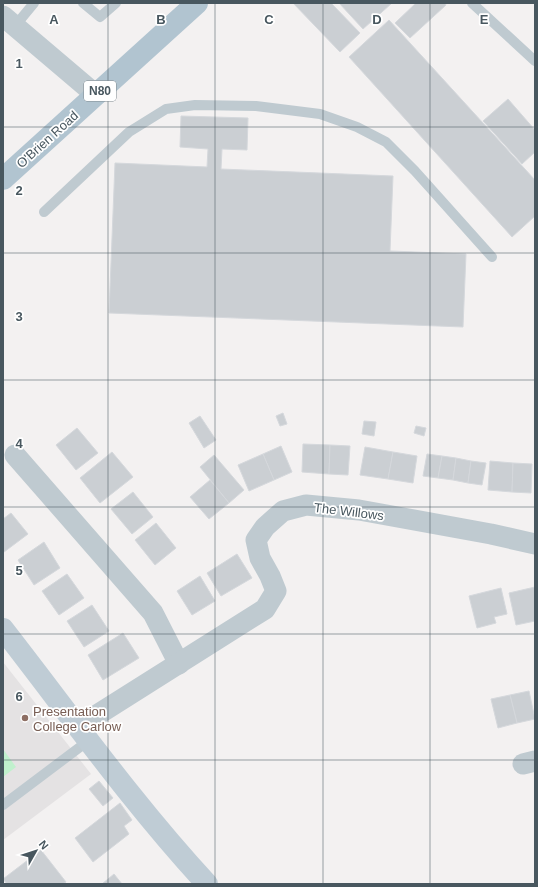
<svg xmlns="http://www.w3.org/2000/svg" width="538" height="887" font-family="Helvetica,sans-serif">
  <rect width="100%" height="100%" fill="#f3f1f1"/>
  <!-- education -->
  <polygon fill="#e4e2e3" points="3,662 91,774 3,840"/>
  <!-- green -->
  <polygon fill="#c0f0cd" points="3,749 16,767 3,777"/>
  <!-- building -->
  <g fill="#cbcfd3" stroke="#d5d8dc">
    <polygon points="293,3 331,3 360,33 340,52"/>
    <polygon points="339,3 392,3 363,29"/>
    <polygon points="416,3 445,3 446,5 410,38 395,23"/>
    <polygon points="389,20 535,180 535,216 512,237 349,57"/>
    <polygon points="508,99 535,130 535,152 522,164 483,121"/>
    <polygon points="181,116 248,118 247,150 222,149 221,169 393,176 390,251 466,254 463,327 109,313 115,163 207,167 208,149 180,147"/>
    <polygon points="283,413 287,424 280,426 276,416"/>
    <polygon points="200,416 216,440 204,448 189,423"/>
    <polygon points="364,421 376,422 374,436 362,434"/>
    <polygon points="416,426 426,428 424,436 414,433"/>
    <polygon points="77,428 98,453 76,470 56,445"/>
    <polygon points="303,444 330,445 329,474 302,472"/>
    <polygon points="330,445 350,446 348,475 329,474"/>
    <polygon points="281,446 292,472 274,480 263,454"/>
    <polygon points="365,447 393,452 388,479 360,475"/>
    <polygon points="112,452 133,477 100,503 80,478"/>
    <polygon points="393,452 417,456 413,483 388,479"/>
    <polygon points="263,454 274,480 249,491 238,465"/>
    <polygon points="427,454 442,456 438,478 423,476"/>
    <polygon points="214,455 244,490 229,503 200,467"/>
    <polygon points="442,456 456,458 453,480 438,478"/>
    <polygon points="456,458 471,461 468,483 453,480"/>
    <polygon points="471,461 486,463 482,485 468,483"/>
    <polygon points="490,461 513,463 512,492 488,490"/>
    <polygon points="513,463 532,464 531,493 512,492"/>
    <polygon points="210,480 229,503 209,519 190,497"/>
    <polygon points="133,492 153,517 132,534 111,509"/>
    <polygon points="11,513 28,534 4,552 3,551 3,519"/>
    <polygon points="156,523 176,548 155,565 135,540"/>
    <polygon points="44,542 60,568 34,585 18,560"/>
    <polygon points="237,554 252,578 221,596 207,573"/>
    <polygon points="67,574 84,598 59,615 42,591"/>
    <polygon points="200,576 215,601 192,615 177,591"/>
    <polygon points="535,587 535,621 516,625 509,593"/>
    <polygon points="501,588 507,614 494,617 496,623 477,628 469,596"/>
    <polygon points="92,605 109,631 84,647 67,621"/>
    <polygon points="123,633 139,658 103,680 88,655"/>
    <polygon points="529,691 535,719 517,723 510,695"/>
    <polygon points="510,695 517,723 498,728 491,699"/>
    <polygon points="99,781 113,798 103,806 89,789"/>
    <polygon points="120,803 132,820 124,826 129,834 93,862 75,838"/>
    <polygon points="41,850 66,882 63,884 7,884 3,879"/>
    <polygon points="114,874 122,884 102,884"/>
  </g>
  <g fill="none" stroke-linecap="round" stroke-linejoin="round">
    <!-- service -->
    <g stroke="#bfcad0" stroke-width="10">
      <polyline points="83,3 100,17 116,3"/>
      <polyline points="472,3 535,61"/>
      <polyline points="15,26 34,3"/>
      <polyline points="44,212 129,132 166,109 195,105 256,106 320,114 357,127 386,142 415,171 492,257"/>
      <polyline points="3,805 88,741"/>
    </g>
    <!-- minor -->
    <g stroke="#bfcad0" stroke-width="21">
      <polyline points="3,16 96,95"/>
      <polyline points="15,455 153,613 179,664"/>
      <polyline points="78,727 265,609 276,591 270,576 260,558 256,540 265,527 283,511 306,505 359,510 491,534 535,544"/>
      <polyline points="523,764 535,761"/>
    </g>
    <!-- secondary -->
    <path stroke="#bfccd5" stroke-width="22" d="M3,629C70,715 133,804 207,884"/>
    <!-- primary -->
    <polyline stroke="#b1c4d0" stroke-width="22" points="3,179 197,3"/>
  </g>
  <!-- grid -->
  <path fill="none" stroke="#48575f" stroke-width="1" stroke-opacity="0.55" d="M108,3V884M215,3V884M323,3V884M430,3V884M3,127H535M3,253H535M3,380H535M3,507H535M3,634H535M3,760H535"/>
  <!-- markers -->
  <circle fill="#8d6e63" stroke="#fff" stroke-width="1.5" cx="25" cy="718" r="4"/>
  <g text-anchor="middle" stroke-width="3.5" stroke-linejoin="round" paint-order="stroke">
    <!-- shield labels -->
    <rect fill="#fff" stroke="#7f898f" stroke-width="1" x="84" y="81" width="32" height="20" rx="3"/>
    <g font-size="12" font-weight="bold" fill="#48575f">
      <text x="100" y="95">N80</text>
    </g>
    <!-- street labels -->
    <g font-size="13" fill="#48575f" stroke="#fff">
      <text transform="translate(47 139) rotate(-42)" y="5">O'Brien Road</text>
      <text transform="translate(349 511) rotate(7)" y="5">The Willows</text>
    </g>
    <!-- education labels -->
    <g font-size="13" fill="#785e54" stroke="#fff" text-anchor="start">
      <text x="33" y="716">Presentation<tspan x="33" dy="15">College Carlow</tspan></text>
    </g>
  </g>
  <g font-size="13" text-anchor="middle" font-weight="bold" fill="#48575f" stroke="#fff" stroke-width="3.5" stroke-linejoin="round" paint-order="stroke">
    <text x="54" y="24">A</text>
    <text x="161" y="24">B</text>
    <text x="269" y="24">C</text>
    <text x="377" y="24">D</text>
    <text x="484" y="24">E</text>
    <text x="19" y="68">1</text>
    <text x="19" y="195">2</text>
    <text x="19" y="321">3</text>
    <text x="19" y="448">4</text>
    <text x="19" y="575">5</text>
    <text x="19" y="701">6</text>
  </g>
  <!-- border -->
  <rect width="538" height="887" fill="none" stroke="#48575f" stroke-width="8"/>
  <!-- north arrow -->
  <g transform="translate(36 851) rotate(51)" stroke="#ffffff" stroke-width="3" paint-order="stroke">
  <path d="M0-3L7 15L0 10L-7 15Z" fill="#48575f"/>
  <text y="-6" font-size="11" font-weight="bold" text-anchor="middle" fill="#48575f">N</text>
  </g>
</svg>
